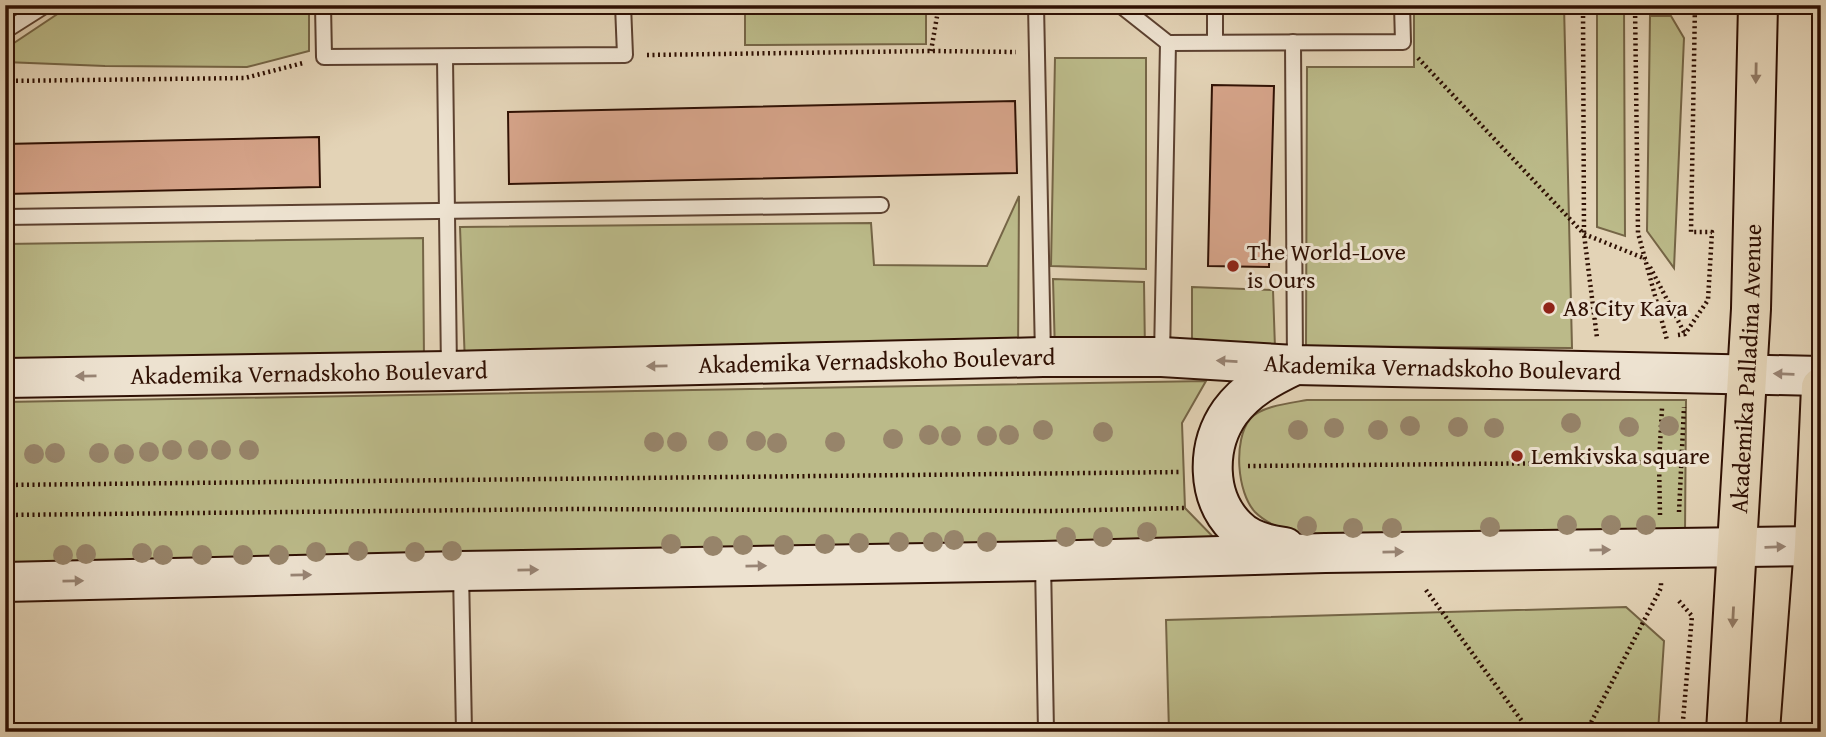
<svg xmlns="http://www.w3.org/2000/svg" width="1826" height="737" font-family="'Gentium Book Plus',serif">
  <rect width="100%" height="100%" fill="#e3d3b6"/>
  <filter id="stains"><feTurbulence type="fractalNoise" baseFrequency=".00286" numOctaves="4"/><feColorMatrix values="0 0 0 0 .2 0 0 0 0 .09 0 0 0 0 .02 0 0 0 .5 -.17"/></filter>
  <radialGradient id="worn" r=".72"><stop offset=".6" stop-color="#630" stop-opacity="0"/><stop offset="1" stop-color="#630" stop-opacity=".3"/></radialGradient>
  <!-- green -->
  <g fill="#bbba89" stroke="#756546" stroke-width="2">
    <polygon points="71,5 309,5 309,51 247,67 105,66 5,62 5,49"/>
    <polygon points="745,5 926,5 926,44 745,45"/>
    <polygon points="1414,5 1564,5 1572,348 1306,346 1307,67 1414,67"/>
    <polygon points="1597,5 1624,5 1625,236 1597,227"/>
    <polygon points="1650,16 1671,16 1684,38 1674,268 1647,231"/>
    <polygon points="1055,58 1146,58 1146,269 1051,266"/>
    <polygon points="1019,196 1018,356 465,365 460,227 871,223 874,265 987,266"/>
    <polygon points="423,238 424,360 5,366 5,244"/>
    <polygon points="1053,279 1144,282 1145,352 1055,353"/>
    <polygon points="1192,287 1273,290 1275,348 1192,349"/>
    <polygon points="1206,381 1182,423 1185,508 1224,548 5,566 5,402"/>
    <path d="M1307,400H1686L1685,534L1308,539C1290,532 1269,526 1255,512C1237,493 1233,440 1250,419C1261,406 1291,403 1307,400Z"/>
    <polygon points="1626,607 1664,641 1658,732 1169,732 1166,620"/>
  </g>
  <!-- building -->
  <g fill="#d6a48a" stroke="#2f1003" stroke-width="2">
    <polygon points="1212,85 1274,86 1269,267 1208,266"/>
    <polygon points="1015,101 1017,173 509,184 508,112"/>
    <polygon points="319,137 320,187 5,194 5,144"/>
  </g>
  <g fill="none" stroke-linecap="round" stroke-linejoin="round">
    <defs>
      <g id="lane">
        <polyline points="323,5 324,57 625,55 623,5"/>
        <polyline points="1036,5 1043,356"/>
        <polyline points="1120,5 1168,43 1403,42 1402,5"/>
        <polyline points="5,31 46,5"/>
        <polyline points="1215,42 1215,5"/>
        <polyline points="1293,42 1295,364"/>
        <polyline points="445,58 449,369"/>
        <polyline points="5,217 881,205"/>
        <polyline points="1162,356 1168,43"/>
        <polyline points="1043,562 1046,732"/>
        <polyline points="461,572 464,732"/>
      </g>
      <g id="secondary">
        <path id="s1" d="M5,378L449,371L1043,357H1162L1295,365L1821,376"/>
        <path d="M1285,547C1268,545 1248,540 1236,527C1206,497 1206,446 1230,412C1247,389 1270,377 1295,365"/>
        <polyline points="5,582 461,571 1043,561 1325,553 1821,546"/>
      </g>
      <g id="highway">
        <path id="s2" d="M1726,732L1751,309L1758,5"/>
        <polyline points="1800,732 1814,546 1821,387"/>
      </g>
    </defs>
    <!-- lane casing -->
    <use href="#lane" stroke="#5c4130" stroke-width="18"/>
    <!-- secondary casing -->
    <use href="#secondary" stroke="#2f1003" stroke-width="42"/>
    <!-- highway casing -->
    <use href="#highway" stroke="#2f1003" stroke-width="42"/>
    <!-- path -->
    <g stroke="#2f1003" stroke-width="4.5" stroke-dasharray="2 3.5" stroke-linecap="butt">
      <polyline points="1583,5 1584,234 1597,338"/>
      <polyline points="1635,5 1638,233 1667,340"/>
      <polyline points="931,51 939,5"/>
      <polyline points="647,55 931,51 1016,52"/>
      <polyline points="1418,58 1584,234 1646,259"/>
      <polyline points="5,81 245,78 303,63"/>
      <polyline points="1650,267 1685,334"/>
      <polyline points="1678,335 1685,334 1708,300 1712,232 1691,232 1695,5"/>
      <polyline points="1248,466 1681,462"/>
      <polyline points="5,485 1180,472"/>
      <polyline points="1679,512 1684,407"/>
      <polyline points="5,515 575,509 1051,511 1185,508"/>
      <polyline points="1660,515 1659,462 1662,408"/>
      <polyline points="1426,590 1530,732"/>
      <polyline points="1679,601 1692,616 1682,732"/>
      <polyline points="1586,732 1661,588 1661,583"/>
    </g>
    <!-- lane -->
    <use href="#lane" stroke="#ede2d0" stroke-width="14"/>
    <!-- secondary -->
    <use href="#secondary" stroke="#ede2d0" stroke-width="38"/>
    <!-- highway -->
    <use href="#highway" stroke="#e3d3b6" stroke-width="38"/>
  </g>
  <!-- trees -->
  <g fill="#97846a">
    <circle cx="1571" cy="423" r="10"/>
    <circle cx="1410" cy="426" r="10"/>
    <circle cx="1669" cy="426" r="10"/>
    <circle cx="1458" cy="427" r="10"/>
    <circle cx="1629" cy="427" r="10"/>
    <circle cx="1334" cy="428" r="10"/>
    <circle cx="1494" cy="428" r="10"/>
    <circle cx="1043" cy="430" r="10"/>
    <circle cx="1298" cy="430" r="10"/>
    <circle cx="1378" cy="430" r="10"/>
    <circle cx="1103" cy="432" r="10"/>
    <circle cx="929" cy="435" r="10"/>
    <circle cx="1009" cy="435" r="10"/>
    <circle cx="951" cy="436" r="10"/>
    <circle cx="987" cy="436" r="10"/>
    <circle cx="893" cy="439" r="10"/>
    <circle cx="718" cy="441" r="10"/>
    <circle cx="756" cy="441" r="10"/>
    <circle cx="654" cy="442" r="10"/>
    <circle cx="677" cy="442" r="10"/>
    <circle cx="835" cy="442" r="10"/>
    <circle cx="777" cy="443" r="10"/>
    <circle cx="172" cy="450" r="10"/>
    <circle cx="198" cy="450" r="10"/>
    <circle cx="221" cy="450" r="10"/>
    <circle cx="249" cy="450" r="10"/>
    <circle cx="149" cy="452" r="10"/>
    <circle cx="55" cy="453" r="10"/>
    <circle cx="99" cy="453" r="10"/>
    <circle cx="34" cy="454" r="10"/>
    <circle cx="124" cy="454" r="10"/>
    <circle cx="1567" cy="525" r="10"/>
    <circle cx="1611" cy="525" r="10"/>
    <circle cx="1646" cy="525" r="10"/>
    <circle cx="1307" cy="526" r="10"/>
    <circle cx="1490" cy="527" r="10"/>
    <circle cx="1353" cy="528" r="10"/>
    <circle cx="1392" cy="528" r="10"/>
    <circle cx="1147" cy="532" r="10"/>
    <circle cx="1066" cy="537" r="10"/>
    <circle cx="1103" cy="537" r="10"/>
    <circle cx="954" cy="540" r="10"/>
    <circle cx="899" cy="542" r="10"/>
    <circle cx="933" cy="542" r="10"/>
    <circle cx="987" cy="542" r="10"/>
    <circle cx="859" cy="543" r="10"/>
    <circle cx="671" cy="544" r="10"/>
    <circle cx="825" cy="544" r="10"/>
    <circle cx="743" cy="545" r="10"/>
    <circle cx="784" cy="545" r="10"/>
    <circle cx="713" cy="546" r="10"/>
    <circle cx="358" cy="551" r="10"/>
    <circle cx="452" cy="551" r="10"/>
    <circle cx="316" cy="552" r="10"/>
    <circle cx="415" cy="552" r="10"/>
    <circle cx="142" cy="553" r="10"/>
    <circle cx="86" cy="554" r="10"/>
    <circle cx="63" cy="555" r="10"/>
    <circle cx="163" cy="555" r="10"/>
    <circle cx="202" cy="555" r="10"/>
    <circle cx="243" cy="555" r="10"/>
    <circle cx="279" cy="555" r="10"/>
  </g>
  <!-- one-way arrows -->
  <defs><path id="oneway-solid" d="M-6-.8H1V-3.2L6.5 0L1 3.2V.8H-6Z" transform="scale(1.75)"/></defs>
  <g fill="#927b65">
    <use href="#oneway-solid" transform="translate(1756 73) rotate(91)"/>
    <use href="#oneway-solid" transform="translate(1733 617) rotate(93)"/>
  </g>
  <g fill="#988474">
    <use href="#oneway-solid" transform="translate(1227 361) rotate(-177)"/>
    <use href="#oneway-solid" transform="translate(657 366) rotate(179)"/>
    <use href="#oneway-solid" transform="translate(1784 374) rotate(-178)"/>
    <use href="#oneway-solid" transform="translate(86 376) rotate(179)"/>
    <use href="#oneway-solid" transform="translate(1775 547) rotate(-2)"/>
    <use href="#oneway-solid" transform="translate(1600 550) rotate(-1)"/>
    <use href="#oneway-solid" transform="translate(1393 552) rotate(-1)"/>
    <use href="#oneway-solid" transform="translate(756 566) rotate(-1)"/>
    <use href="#oneway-solid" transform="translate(528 570) rotate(-1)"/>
    <use href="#oneway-solid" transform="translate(301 575) rotate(-1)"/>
    <use href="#oneway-solid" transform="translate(73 581) rotate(-1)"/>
  </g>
  <!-- markers -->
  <g fill="#8f2418" stroke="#ede2d0" stroke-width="2.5">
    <circle cx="1233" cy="266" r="7"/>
    <circle cx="1549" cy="308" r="7"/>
    <circle cx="1517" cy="456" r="7"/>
  </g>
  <g text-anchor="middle" stroke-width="6" stroke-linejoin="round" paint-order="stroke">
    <!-- poi labels -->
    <g font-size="24" fill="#2f1003" stroke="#ede2d0" text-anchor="start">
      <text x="1247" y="260">The World-Love<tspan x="1247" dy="28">is Ours</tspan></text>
      <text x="1563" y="316">A8 City Kava</text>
      <text x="1531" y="464">Lemkivska square</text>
    </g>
    <!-- street labels -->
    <g font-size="24" fill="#2f1003" stroke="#ede2d0">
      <text dy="8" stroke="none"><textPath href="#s1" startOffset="872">Akademika Vernadskoho Boulevard</textPath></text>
      <text dy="8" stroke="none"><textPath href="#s1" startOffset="1438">Akademika Vernadskoho Boulevard</textPath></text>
      <text dy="8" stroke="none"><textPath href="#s2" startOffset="364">Akademika Palladina Avenue</textPath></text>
      <text dy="8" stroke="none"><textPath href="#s1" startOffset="304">Akademika Vernadskoho Boulevard</textPath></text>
    </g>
  </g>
  <!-- margin -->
  <rect width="1826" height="737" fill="none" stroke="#e3d3b6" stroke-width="28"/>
  <rect x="7" y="7" width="1812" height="723" fill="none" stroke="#2f1003" stroke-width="3.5"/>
  <rect x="14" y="14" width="1798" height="709" fill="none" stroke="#2f1003" stroke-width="2"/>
  <rect width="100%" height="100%" filter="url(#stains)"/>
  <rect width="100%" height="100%" fill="url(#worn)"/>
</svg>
